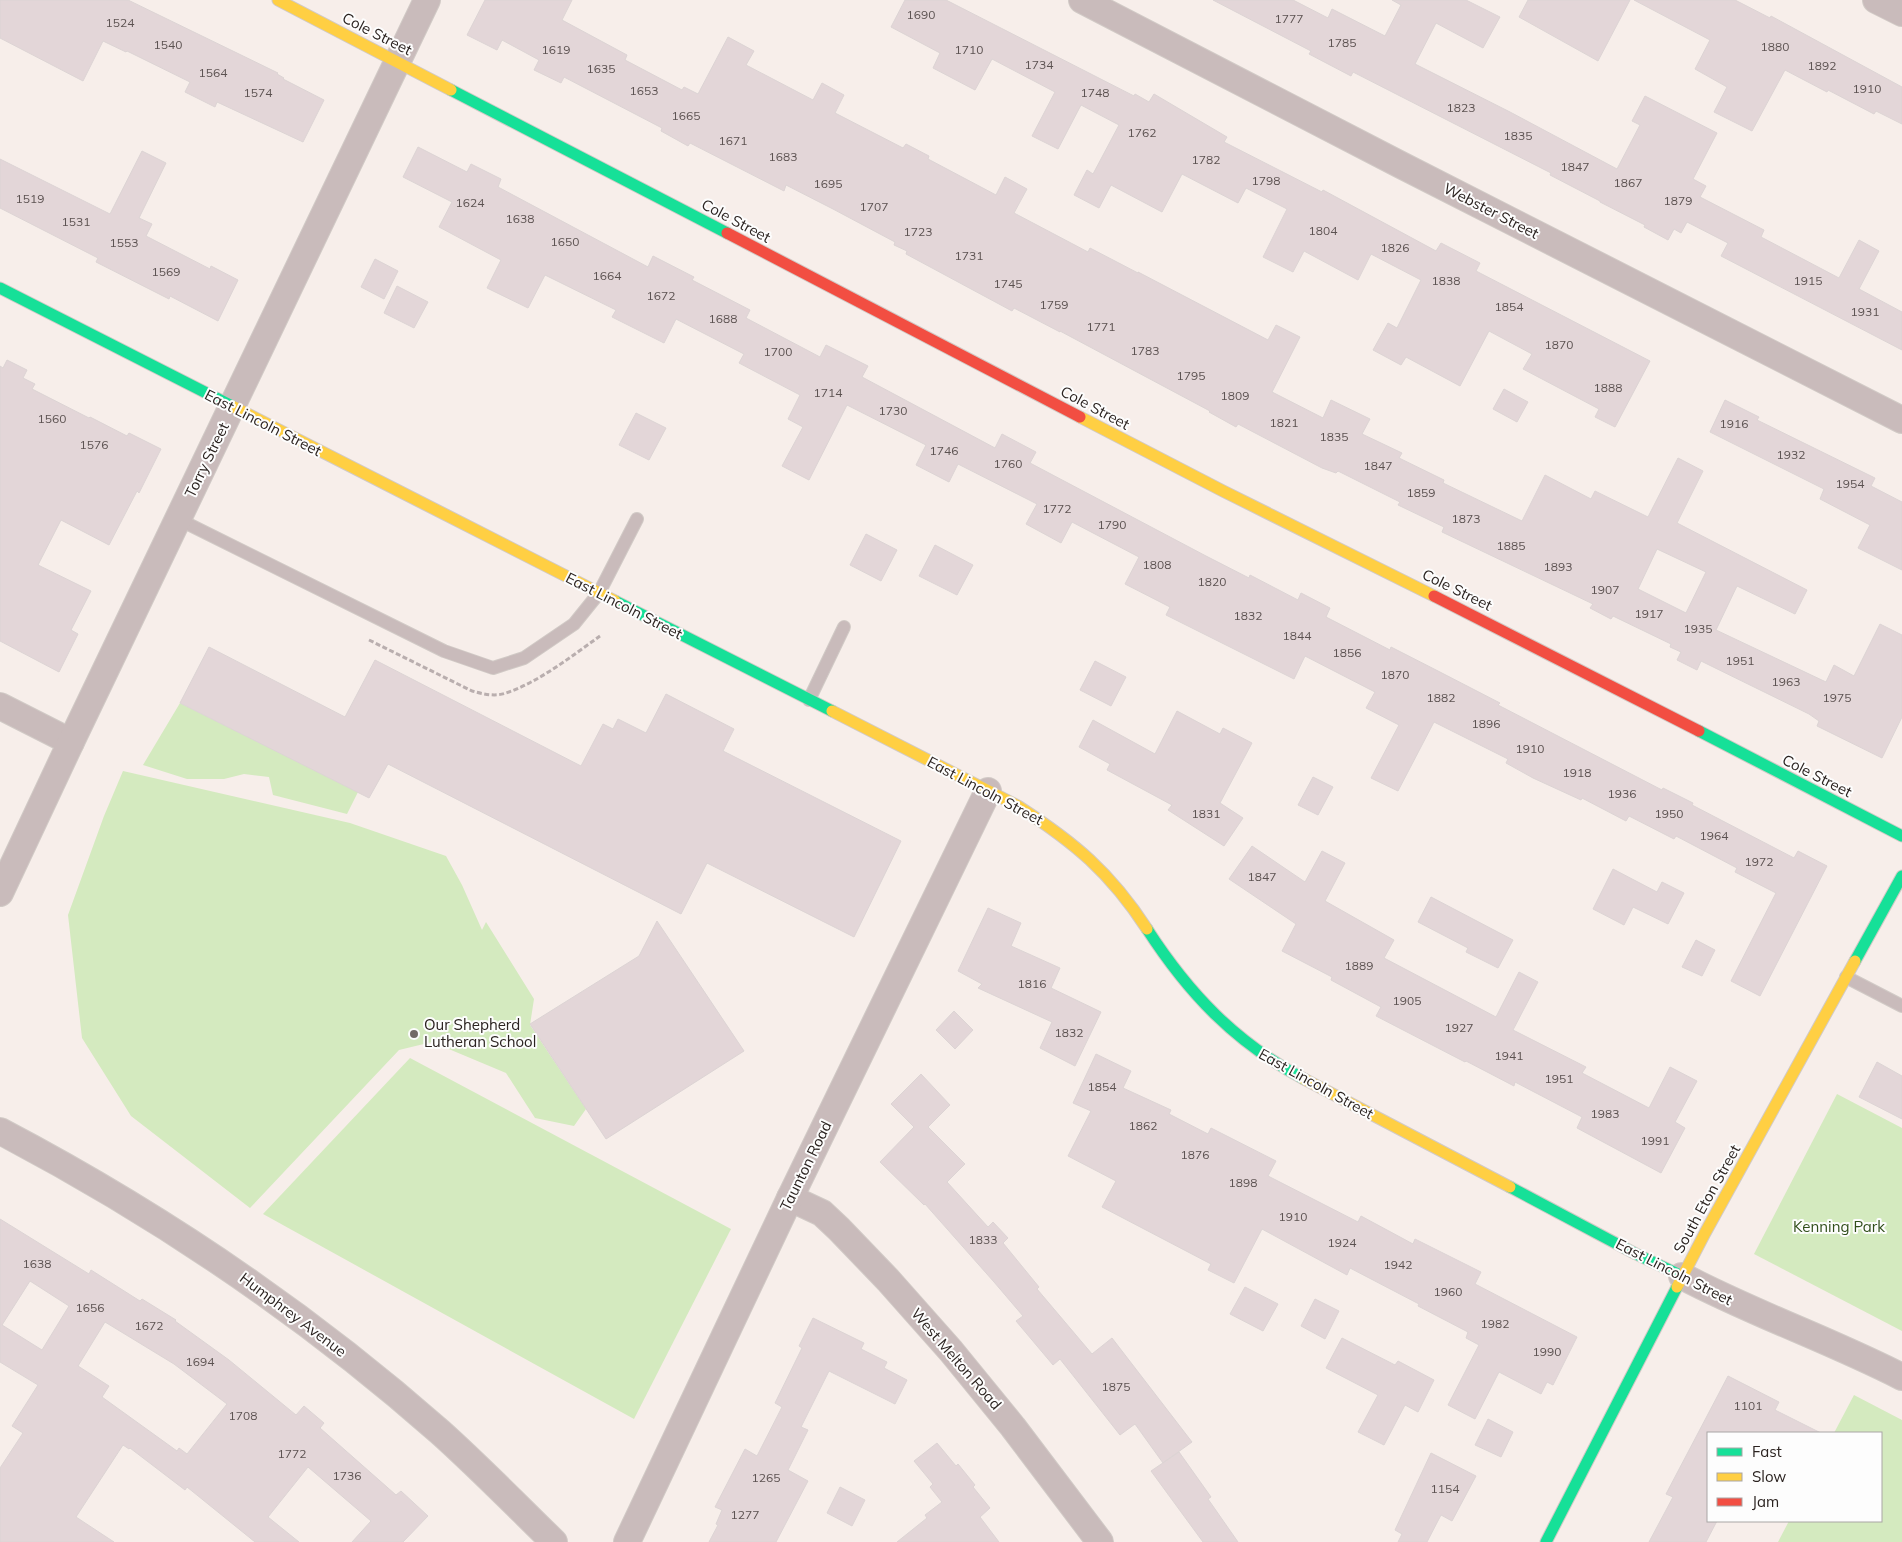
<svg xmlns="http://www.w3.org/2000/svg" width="1902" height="1542" font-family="Mulish,sans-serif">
  <rect width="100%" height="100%" fill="#f7eeea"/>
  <!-- green -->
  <g fill="#d4eabf">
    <polygon points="180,703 358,792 347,814 273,795 269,777 244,774 224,779 187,779 143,765"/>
    <polygon points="123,771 350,823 446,856 462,885 482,930 486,922 534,999 530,1025 586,1109 574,1126 535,1118 506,1073 432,1042 399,1050 250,1208 131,1116 82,1038 68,915 104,816"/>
    <polygon points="410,1058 731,1229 634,1419 263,1214"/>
    <polygon points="1837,1094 1902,1128 1902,1331 1754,1254"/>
    <polygon points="1854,1395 1902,1420 1902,1542 1778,1542 1789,1521 1881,1521 1881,1433 1834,1433"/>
  </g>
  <!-- building -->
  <g fill="#e3d6d8" stroke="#dcd4d4" fill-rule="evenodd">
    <polygon points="0,0 128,0 278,73 277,74 284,78 283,79 324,100 303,142 217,102 215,107 185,92 190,82 127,51 126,52 103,41 83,81 0,38"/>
    <path d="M485,0H572L562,20L627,55L625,60L682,90L684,87L698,94L728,37L754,51L746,65L813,100L822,83L844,95L835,113L903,148L906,144L929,156L928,159L996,195L1005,177L1027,189L1014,213L1088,252L1090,248L1138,273V272L1268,340L1276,325L1300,337L1272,392L1323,418L1331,400L1370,419L1362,434L1402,453L1399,458L1444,480L1443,483L1522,521L1545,475L1591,499L1595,491L1648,517L1678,458L1703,471L1677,523L1807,590L1795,614L1737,586L1716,630L1826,682L1834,665L1854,676L1880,624L1902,635V717L1882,758L1817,726L1819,721L1809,714L1701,661L1697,670L1677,660L1681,652L1670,647L1671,644L1613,616L1611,619L1590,608L1593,604L1442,532L1444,527L1398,505L1400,502L1338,471L1336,473L1322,468L1238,424L1236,427L1209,412L1210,411L1060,331V332L1014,308L1012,311L906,254L907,251L894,245L895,242L833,209L786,185L784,191L690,143L688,146L661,131L662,128L564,77L561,83L534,70L539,60L502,40L497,50L467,35ZM1657,549L1706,572L1686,613L1638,589Z"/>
    <polygon points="905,0 946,0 1134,96 1135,94 1149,102 1154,94 1227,137 1224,142 1322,192 1323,190 1436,251 1441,243 1480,263 1476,271 1650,361 1615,427 1595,417 1599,409 1523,369 1532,354 1489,331 1460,386 1406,357 1401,365 1373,350 1388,323 1397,328 1421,280 1371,254 1358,280 1304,251 1293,272 1263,257 1287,209 1246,188 1238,203 1182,174 1162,212 1111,185 1099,208 1074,195 1087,170 1093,174 1119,125 1081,105 1058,149 1032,136 1055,92 992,59 975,90 933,68 940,53 891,27"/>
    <polygon points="1213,0 1293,0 1328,18 1332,9 1385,36 1401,5 1392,0 1466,0 1500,17 1483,48 1436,23 1415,64 1510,112 1617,169 1640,125 1632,121 1645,96 1717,133 1693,179 1706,186 1700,197 1764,230 1761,237 1839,278 1859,240 1879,251 1859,289 1902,312 1902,350 1721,256 1728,243 1687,222 1681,233 1674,229 1668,240 1644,227 1645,225 1600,202 1600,201 1550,175 1551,173 1353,72 1351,76 1309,54 1311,51"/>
    <polygon points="1528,0 1630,0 1598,61 1519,17"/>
    <polygon points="1634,0 1735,0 1770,18 1771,16 1902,87 1902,124 1876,111 1874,114 1828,90 1827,92 1785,70 1752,131 1714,112 1727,87 1695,69 1710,40"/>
    <polygon points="418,147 467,172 471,164 501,179 498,187 648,267 653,256 694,277 692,280 750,310 746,318 820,357 826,345 868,366 862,377 995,448 1002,434 1036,452 1030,463 1206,556 1249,578 1250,575 1298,600 1301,593 1330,608 1326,617 1390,650 1391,647 1438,671 1500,703 1498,705 1662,790 1663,788 1693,803 1692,805 1794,858 1798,851 1827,866 1760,996 1731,981 1776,893 1735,872 1737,868 1676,836 1674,839 1629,816 1626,821 1582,798 1581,800 1533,778 1506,763 1508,759 1434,722 1398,791 1371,778 1399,725 1366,708 1375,692 1305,656 1294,679 1166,615 1170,607 1125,584 1139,557 1072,522 1061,543 1026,524 1037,504 958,464 949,482 916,465 926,445 847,405 809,480 782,466 803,427 788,419 800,395 739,363 744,354 676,319 664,343 612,317 616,310 545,275 528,308 487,288 501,260 439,227 452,202 403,177"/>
    <polygon points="142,151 166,163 139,218 152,224 146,236 210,269 211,266 238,280 218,321 170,296 169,299 96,262 98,258 0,208 0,159 110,214"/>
    <polygon points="375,259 398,271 384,299 361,287"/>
    <polygon points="397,286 428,302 414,328 384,313"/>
    <polygon points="7,360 27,370 23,378 35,384 32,389 89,418 90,417 127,436 129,433 161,449 139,493 137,491 109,545 61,520 38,565 91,591 71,630 78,634 59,672 0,641 0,366 3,368"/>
    <polygon points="1504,389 1528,402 1517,422 1493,409"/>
    <polygon points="1725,400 1759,417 1757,420 1875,478 1871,486 1902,502 1902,570 1858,548 1870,525 1820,499 1824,489 1710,432"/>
    <polygon points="636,413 666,428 649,460 619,445"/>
    <polygon points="866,534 897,550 881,581 850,565"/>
    <polygon points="935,545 973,565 957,595 919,576"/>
    <polygon points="209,647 345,717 375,660 581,766 603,724 613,729 618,719 646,733 666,694 734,729 723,751 901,841 854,937 707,863 681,914 388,764 369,798 180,703"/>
    <polygon points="1095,661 1126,677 1111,706 1080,690"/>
    <polygon points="1177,711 1220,734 1223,728 1252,743 1220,803 1243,818 1224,846 1168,810 1172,805 1107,770 1110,764 1079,747 1093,720 1155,754"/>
    <polygon points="1313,777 1333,787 1318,815 1298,805"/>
    <polygon points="1252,846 1305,882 1322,851 1345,863 1325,901 1394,940 1384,958 1496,1017 1519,972 1538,982 1513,1030 1586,1067 1582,1073 1649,1108 1670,1067 1697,1081 1675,1122 1685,1128 1661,1173 1577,1128 1582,1117 1515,1082 1514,1086 1466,1061 1465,1062 1376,1016 1381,1007 1331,980 1332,977 1282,951 1296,924 1229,879"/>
    <polygon points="1613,869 1657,892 1662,882 1684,893 1668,924 1633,907 1624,925 1593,909"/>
    <polygon points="1431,897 1513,940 1498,968 1466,952 1468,948 1418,922"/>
    <polygon points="988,908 1021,923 1011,946 1060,968 1051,988 1101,1012 1075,1066 1040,1048 1052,1022 978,988 982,984 958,971"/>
    <polygon points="657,921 744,1051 606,1139 530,1024 639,956"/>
    <polygon points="1696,940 1715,950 1702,976 1682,967"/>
    <polygon points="954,1011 973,1030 955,1049 936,1030"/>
    <polygon points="1096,1054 1131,1071 1123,1088 1171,1110 1169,1114 1208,1134 1211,1128 1276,1161 1268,1176 1358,1222 1361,1216 1413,1244 1415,1239 1481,1272 1475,1284 1577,1337 1553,1385 1547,1382 1541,1394 1499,1372 1475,1419 1448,1405 1479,1345 1466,1338 1468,1332 1418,1306 1419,1304 1350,1268 1347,1275 1262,1229 1234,1283 1208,1270 1211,1264 1102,1207 1116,1181 1068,1156 1091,1111 1073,1103"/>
    <polygon points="1877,1062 1902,1076 1902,1119 1859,1097"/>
    <polygon points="921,1074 950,1105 928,1127 965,1164 947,1182 988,1227 993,1222 1008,1238 1003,1243 1039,1287 1037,1289 1092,1354 1112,1338 1192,1442 1163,1463 1135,1424 1120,1435 1060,1359 1053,1365 1016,1321 1023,1316 994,1282 925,1204 924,1205 880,1162 914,1127 891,1104"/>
    <path d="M0,1219L89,1274L91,1270L140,1301L142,1299L176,1320L175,1321L229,1360L296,1415L304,1406L324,1423L320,1428L396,1495L401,1491L428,1516L403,1542H352L371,1521L308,1467L268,1517L299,1542H255L187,1487L185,1490L130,1448L129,1449L123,1445L76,1517L114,1542H0V1468L23,1433L12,1426L38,1385L0,1362ZM30,1281L69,1306L42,1350L2,1325ZM105,1322L174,1364L227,1404L187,1454L179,1448L177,1451L102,1397L109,1386L78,1366Z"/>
    <polygon points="1245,1287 1278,1304 1263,1331 1230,1314"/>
    <polygon points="1315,1299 1339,1311 1325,1339 1301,1326"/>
    <polygon points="813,1318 864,1343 861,1349 887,1362 884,1368 907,1380 895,1404 829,1371 801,1427 808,1430 788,1470 808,1481 776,1542 709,1542 718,1525 716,1524 722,1510 715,1507 745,1449 757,1456 782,1407 775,1403 802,1348 799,1346"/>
    <polygon points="1342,1338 1395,1365 1398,1361 1434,1380 1418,1412 1405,1405 1384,1445 1358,1432 1378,1395 1326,1368"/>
    <polygon points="1728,1376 1779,1402 1775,1410 1821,1433 1708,1433 1708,1521 1717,1521 1706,1542 1649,1542 1673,1497 1666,1494"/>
    <polygon points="1488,1419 1513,1432 1501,1457 1475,1445"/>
    <polygon points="937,1443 956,1466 958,1464 975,1485 973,1487 990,1508 980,1517 999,1542 897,1542 927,1518 925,1515 942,1502 930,1487 933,1484 914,1461"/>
    <polygon points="1179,1452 1211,1497 1208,1499 1238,1542 1203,1542 1151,1471"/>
    <polygon points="1431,1453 1476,1476 1452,1521 1441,1515 1427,1542 1398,1542 1402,1534 1395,1530"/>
    <polygon points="840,1487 865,1500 852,1526 827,1513"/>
  </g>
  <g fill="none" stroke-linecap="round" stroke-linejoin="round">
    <defs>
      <g id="lane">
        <polyline points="178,519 444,651 493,668 524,658 574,624 599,593 637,519"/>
        <polyline points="809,700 844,627"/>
        <polyline points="1846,977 1902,1006"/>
      </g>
      <g id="street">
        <polyline points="1082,0 1401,165 1902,420"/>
        <polyline points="1876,0 1902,13"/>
        <polyline points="0,706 71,742"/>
        <polyline points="0,893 71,742 427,0"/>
        <path d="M0,1131C158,1214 306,1314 440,1432C479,1467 516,1505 554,1542"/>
        <polyline points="790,1198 822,1213 839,1229 888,1280 951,1351 1013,1427 1100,1542"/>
        <path d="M1682,1276C1754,1314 1830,1340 1902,1377"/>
        <polyline points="627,1542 790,1198 988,791"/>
      </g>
      <g id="fast">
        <polyline points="451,90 727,233"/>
        <polyline points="0,288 232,406"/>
        <polyline points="615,601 832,711"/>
        <polyline points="1699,731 1902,836"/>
        <path d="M1147,929C1189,994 1236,1043 1304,1079"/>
        <polyline points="1855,961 1902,876"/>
        <polyline points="1510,1187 1636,1254 1682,1276"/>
        <polyline points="1546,1542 1677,1287"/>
      </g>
      <g id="slow">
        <polyline points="278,0 451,90"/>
        <polyline points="232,406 615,601"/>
        <polyline points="1080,417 1223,491 1434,596"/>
        <path d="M832,711L1018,806C1075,843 1110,872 1147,929"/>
        <polyline points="1304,1079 1510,1187"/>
        <polyline points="1677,1287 1705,1233 1855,961"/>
      </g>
      <g id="jam">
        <polyline points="727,233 1080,417"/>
        <polyline points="1434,596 1699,731"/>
      </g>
    </defs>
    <!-- lane casing -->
    <use href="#lane" stroke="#d1cac6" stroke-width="14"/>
    <!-- street casing -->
    <use href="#street" stroke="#d1cac6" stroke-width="28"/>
    <!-- fast casing -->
    <use href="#fast" stroke="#d1cac6" stroke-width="13"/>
    <!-- slow casing -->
    <use href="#slow" stroke="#d1cac6" stroke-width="13"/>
    <!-- jam casing -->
    <use href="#jam" stroke="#d1cac6" stroke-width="13"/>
    <!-- path -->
    <path stroke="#b9aeae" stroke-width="3" stroke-dasharray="5 2.5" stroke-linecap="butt" d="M369,640L472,691C483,694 495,697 506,693C539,682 572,656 600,636"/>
    <!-- lane -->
    <use href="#lane" stroke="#c9bbbb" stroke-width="12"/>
    <!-- street -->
    <use href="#street" stroke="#c9bbbb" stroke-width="26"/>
    <!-- fast -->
    <use href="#fast" stroke="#16e098" stroke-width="11"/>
    <!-- slow -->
    <use href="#slow" stroke="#ffcf43" stroke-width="11"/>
    <!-- jam -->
    <use href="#jam" stroke="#f24e42" stroke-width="11"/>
  </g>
  <!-- markers -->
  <circle fill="#726a67" stroke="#fdfdfd" stroke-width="2" cx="414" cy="1034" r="5"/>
  <g text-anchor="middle" stroke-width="4" stroke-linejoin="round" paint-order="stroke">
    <!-- number labels -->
    <g font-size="12" fill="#5c5251">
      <text x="921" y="19">1690</text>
      <text x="1289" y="23">1777</text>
      <text x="120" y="27">1524</text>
      <text x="1342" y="47">1785</text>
      <text x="168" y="49">1540</text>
      <text x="1775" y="51">1880</text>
      <text x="556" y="54">1619</text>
      <text x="969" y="54">1710</text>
      <text x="1039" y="69">1734</text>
      <text x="1822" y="70">1892</text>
      <text x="601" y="73">1635</text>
      <text x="213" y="77">1564</text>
      <text x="1867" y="93">1910</text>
      <text x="644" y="95">1653</text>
      <text x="258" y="97">1574</text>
      <text x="1095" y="97">1748</text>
      <text x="1461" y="112">1823</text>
      <text x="686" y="120">1665</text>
      <text x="1142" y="137">1762</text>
      <text x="1518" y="140">1835</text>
      <text x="733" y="145">1671</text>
      <text x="783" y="161">1683</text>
      <text x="1206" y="164">1782</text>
      <text x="1575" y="171">1847</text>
      <text x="1266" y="185">1798</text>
      <text x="1628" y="187">1867</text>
      <text x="828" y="188">1695</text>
      <text x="30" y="203">1519</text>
      <text x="1678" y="205">1879</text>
      <text x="470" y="207">1624</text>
      <text x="874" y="211">1707</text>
      <text x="520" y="223">1638</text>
      <text x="76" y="226">1531</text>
      <text x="1323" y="235">1804</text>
      <text x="918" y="236">1723</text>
      <text x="565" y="246">1650</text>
      <text x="124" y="247">1553</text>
      <text x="1395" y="252">1826</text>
      <text x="969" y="260">1731</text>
      <text x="166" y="276">1569</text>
      <text x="607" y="280">1664</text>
      <text x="1446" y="285">1838</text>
      <text x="1808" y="285">1915</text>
      <text x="1008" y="288">1745</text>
      <text x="661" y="300">1672</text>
      <text x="1054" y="309">1759</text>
      <text x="1509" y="311">1854</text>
      <text x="1865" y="316">1931</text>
      <text x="723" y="323">1688</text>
      <text x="1101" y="331">1771</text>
      <text x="1559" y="349">1870</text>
      <text x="1145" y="355">1783</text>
      <text x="778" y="356">1700</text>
      <text x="1191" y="380">1795</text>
      <text x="1608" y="392">1888</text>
      <text x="828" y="397">1714</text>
      <text x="1235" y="400">1809</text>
      <text x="893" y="415">1730</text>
      <text x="52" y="423">1560</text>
      <text x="1284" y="427">1821</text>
      <text x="1734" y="428">1916</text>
      <text x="1334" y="441">1835</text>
      <text x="94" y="449">1576</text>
      <text x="944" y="455">1746</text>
      <text x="1791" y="459">1932</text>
      <text x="1008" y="468">1760</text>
      <text x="1378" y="470">1847</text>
      <text x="1850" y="488">1954</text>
      <text x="1421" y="497">1859</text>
      <text x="1057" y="513">1772</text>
      <text x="1466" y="523">1873</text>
      <text x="1112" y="529">1790</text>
      <text x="1511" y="550">1885</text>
      <text x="1157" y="569">1808</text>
      <text x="1558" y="571">1893</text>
      <text x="1212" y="586">1820</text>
      <text x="1605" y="594">1907</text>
      <text x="1649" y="618">1917</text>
      <text x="1248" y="620">1832</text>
      <text x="1698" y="633">1935</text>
      <text x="1297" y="640">1844</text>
      <text x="1347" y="657">1856</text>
      <text x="1740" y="665">1951</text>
      <text x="1395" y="679">1870</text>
      <text x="1786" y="686">1963</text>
      <text x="1441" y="702">1882</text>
      <text x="1837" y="702">1975</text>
      <text x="1486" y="728">1896</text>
      <text x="1530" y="753">1910</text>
      <text x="1577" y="777">1918</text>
      <text x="1622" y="798">1936</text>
      <text x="1206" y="818">1831</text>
      <text x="1669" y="818">1950</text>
      <text x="1714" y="840">1964</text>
      <text x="1759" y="866">1972</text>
      <text x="1262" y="881">1847</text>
      <text x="1359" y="970">1889</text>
      <text x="1032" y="988">1816</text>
      <text x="1407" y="1005">1905</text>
      <text x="1459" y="1032">1927</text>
      <text x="1069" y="1037">1832</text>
      <text x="1509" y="1060">1941</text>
      <text x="1559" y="1083">1951</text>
      <text x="1102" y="1091">1854</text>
      <text x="1605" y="1118">1983</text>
      <text x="1143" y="1130">1862</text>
      <text x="1655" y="1145">1991</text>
      <text x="1195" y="1159">1876</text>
      <text x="1243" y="1187">1898</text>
      <text x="1293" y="1221">1910</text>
      <text x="983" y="1244">1833</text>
      <text x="1342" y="1247">1924</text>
      <text x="37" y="1268">1638</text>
      <text x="1398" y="1269">1942</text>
      <text x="1448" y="1296">1960</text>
      <text x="90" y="1312">1656</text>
      <text x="1495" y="1328">1982</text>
      <text x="149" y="1330">1672</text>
      <text x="1547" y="1356">1990</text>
      <text x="200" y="1366">1694</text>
      <text x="1116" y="1391">1875</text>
      <text x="1748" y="1410">1101</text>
      <text x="243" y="1420">1708</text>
      <text x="292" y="1458">1772</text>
      <text x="347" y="1480">1736</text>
      <text x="766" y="1482">1265</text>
      <text x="1445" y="1493">1154</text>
      <text x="745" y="1519">1277</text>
    </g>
    <!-- street labels -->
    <g font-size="15" fill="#2b2320" stroke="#fdfdfd">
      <text transform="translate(377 34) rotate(27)" y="5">Cole Street</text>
      <text transform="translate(1491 211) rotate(27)" y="5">Webster Street</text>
      <text transform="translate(736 221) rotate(28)" y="5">Cole Street</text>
      <text transform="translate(1095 408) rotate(28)" y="5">Cole Street</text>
      <text transform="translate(263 423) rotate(27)" y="5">East Lincoln Street</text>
      <text transform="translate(207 460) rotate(-64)" y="5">Torry Street</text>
      <text transform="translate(1457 590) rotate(26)" y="5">Cole Street</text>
      <text transform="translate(624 606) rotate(27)" y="5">East Lincoln Street</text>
      <text transform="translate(1817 776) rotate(27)" y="5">Cole Street</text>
      <text transform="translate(985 791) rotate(28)" y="5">East Lincoln Street</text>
      <text transform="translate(1316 1084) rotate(29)" y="5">East Lincoln Street</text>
      <text transform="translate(806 1166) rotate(-64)" y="5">Taunton Road</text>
      <text transform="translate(1707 1199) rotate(-61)" y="5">South Eton Street</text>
      <text transform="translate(1674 1272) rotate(27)" y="5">East Lincoln Street</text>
      <text transform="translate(293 1315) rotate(37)" y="5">Humphrey Avenue</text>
      <text transform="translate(956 1359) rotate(49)" y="5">West Melton Road</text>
    </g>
    <!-- poi labels -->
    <g font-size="15" fill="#2b2320" stroke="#fdfdfd" text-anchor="start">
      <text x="424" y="1030">Our Shepherd<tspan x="424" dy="17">Lutheran School</tspan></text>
    </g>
    <!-- park labels -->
    <g font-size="15" fill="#304e1a" stroke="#fdfdfd">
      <text x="1839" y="1232">Kenning Park</text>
    </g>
  </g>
  <!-- legend -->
  <rect x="1707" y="1432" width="175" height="90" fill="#fdfdfd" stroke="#a9a6a5"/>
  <rect x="1717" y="1448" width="25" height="8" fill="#16e098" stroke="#a9a6a5"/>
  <text x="1752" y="1457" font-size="15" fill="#2b2320">Fast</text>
  <rect x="1717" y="1473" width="25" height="8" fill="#ffcf43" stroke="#a9a6a5"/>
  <text x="1752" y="1482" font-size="15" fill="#2b2320">Slow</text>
  <rect x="1717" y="1498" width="25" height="8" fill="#f24e42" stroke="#a9a6a5"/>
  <text x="1752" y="1507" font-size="15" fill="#2b2320">Jam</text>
</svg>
